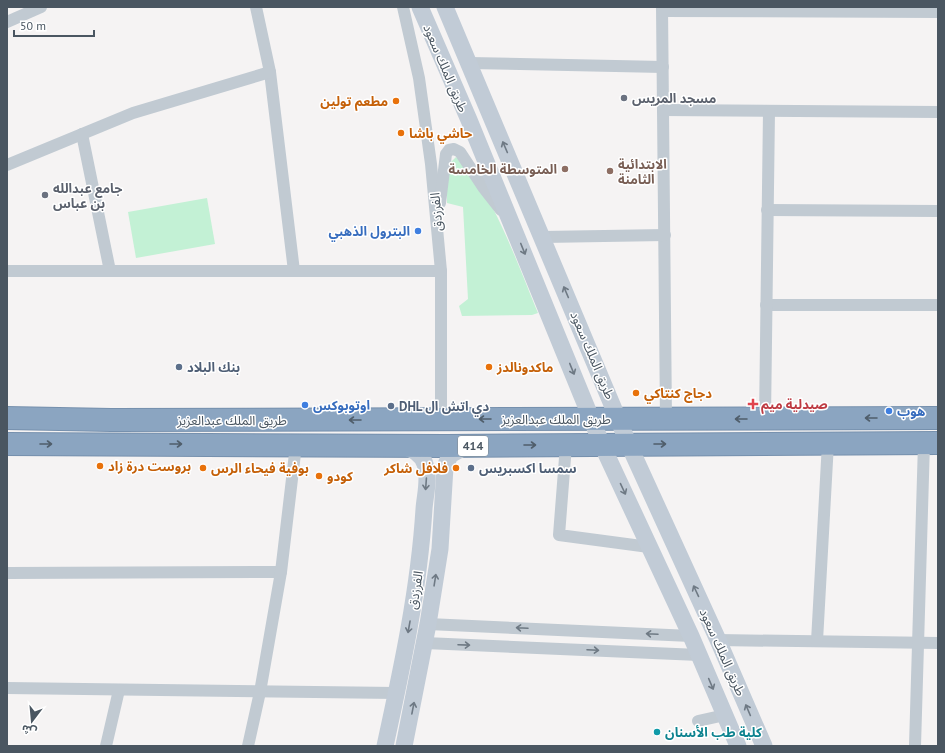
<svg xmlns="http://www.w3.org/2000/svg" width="945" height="753" font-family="'PT Sans','Noto Sans Arabic',sans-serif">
  <rect width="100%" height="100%" fill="#f5f3f3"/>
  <!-- green -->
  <g fill="#c3f1d5">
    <path d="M456,157C489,181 521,273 538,313L532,315L462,316L459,306L468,299L463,207L447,203V166Z"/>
    <polygon points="207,198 215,244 136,258 128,212"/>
  </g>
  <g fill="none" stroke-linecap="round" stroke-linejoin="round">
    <defs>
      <g id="highway">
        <polyline points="7,418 111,420 938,418"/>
        <polyline points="7,444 446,446 938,443"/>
      </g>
    </defs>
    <!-- highway casing -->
    <use href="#highway" stroke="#7690ad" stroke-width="24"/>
    <!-- street -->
    <g stroke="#c1cad2" stroke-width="12">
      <polyline points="256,7 270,72 294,271"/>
      <polyline points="403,7 419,78 431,164 441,271 441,419"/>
      <polyline points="662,7 666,419"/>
      <polyline points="663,11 938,12"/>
      <polyline points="7,22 41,7"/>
      <polyline points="469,63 663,67"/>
      <polyline points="663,110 938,112"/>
      <polyline points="82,134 110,271"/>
      <polyline points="7,165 133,113 270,72"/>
      <polyline points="440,203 446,154 449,150 454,149 460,152 483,187 501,210"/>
      <polyline points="767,210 938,211"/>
      <polyline points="543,237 665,235"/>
      <polyline points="7,271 441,271"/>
      <polyline points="766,305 938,305"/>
      <polyline points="765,419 769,111"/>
      <polyline points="566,445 559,535 649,547"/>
      <polyline points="7,573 281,572"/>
      <polyline points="428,624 691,636"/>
      <polyline points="718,640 938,643"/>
      <polyline points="817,641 828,443"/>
      <polyline points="425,643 699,655"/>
      <polyline points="7,688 396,693"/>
      <polyline points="698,721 725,715"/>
      <polyline points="106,746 119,690"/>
      <polyline points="248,746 260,692 281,572 296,445"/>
      <polyline points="915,746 924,443"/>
    </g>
    <!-- secondary -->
    <g stroke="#c1cbd6" stroke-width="17">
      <polyline points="420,7 469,120 602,445 691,636 738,746"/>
      <polyline points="445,7 629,445 718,640 764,746"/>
      <path d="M385,746C402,668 419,589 424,509C425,495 430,478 425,464C422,454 413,449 403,446"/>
      <polyline points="404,746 428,624 440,549 445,467 450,455 466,446"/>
    </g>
    <!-- highway -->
    <use href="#highway" stroke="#8ba5c1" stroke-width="22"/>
  </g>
  <!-- one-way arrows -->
  <defs><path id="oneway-shaft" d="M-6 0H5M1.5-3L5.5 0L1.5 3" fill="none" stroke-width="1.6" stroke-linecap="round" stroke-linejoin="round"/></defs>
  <g stroke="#6e7984">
    <use href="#oneway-shaft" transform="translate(505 147) rotate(-113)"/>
    <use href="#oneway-shaft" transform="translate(523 249) rotate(68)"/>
    <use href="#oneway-shaft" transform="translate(566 292) rotate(-113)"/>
    <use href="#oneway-shaft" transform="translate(572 369) rotate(68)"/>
    <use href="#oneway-shaft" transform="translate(426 484) rotate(94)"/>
    <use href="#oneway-shaft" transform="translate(623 489) rotate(65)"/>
    <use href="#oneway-shaft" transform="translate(435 580) rotate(-81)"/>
    <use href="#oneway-shaft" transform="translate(696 591) rotate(-115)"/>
    <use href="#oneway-shaft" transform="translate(409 627) rotate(100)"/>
    <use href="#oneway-shaft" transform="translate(711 684) rotate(67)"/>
    <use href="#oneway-shaft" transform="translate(413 708) rotate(-79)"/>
    <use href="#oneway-shaft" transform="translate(748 710) rotate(-113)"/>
  </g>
  <g stroke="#505e6b">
    <use href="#oneway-shaft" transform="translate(871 418) rotate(180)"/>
    <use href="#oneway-shaft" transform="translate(485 419) rotate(180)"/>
    <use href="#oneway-shaft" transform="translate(741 419) rotate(180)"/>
    <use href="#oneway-shaft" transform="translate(355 420) rotate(180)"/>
    <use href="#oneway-shaft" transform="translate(46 444)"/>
    <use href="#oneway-shaft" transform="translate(176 444)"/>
    <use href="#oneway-shaft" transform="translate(660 444)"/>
    <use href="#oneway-shaft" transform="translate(530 445)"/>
  </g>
  <g stroke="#6e7983">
    <use href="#oneway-shaft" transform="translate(522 628) rotate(-177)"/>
    <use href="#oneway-shaft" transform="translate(652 634) rotate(-177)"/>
    <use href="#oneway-shaft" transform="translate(464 645) rotate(2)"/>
    <use href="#oneway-shaft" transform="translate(593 650) rotate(3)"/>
  </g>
  <!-- markers -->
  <g fill="#6b7280" stroke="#fff" stroke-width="1.5">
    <circle cx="624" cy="98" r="4"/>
    <circle cx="45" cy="195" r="4"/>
  </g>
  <g fill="#e8710a" stroke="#fff" stroke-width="1.5">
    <circle cx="396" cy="101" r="4"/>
    <circle cx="401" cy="133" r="4"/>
    <circle cx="489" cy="367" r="4"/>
    <circle cx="636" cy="393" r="4"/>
    <circle cx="100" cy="466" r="4"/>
    <circle cx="203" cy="468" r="4"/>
    <circle cx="456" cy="468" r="4"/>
    <circle cx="319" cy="476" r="4"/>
  </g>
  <g fill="#8d6e63" stroke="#fff" stroke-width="1.5">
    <circle cx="565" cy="169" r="4"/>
    <circle cx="610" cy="171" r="4"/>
  </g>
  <g fill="#3f7fe0" stroke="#fff" stroke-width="1.5">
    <circle cx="418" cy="231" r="4"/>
    <circle cx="305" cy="405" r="4"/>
    <circle cx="889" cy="411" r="4"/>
  </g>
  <g fill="#5c6f8a" stroke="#fff" stroke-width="1.5">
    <circle cx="179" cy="367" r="4"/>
    <circle cx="391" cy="406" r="4"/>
    <circle cx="471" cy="468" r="4"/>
  </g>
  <path fill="#e0444e" stroke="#fff" stroke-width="1.5" d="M751 398h4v4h4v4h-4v4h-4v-4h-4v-4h4z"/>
  <circle fill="#0f9aa8" stroke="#fff" stroke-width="1.5" cx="657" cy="732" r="4"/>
  <g text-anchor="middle" stroke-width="3" stroke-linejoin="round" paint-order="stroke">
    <!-- shield labels -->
    <rect fill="#fff" stroke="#808990" stroke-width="1" x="458" y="436" width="30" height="20" rx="3"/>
    <g font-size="12" font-weight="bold" fill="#4a5661">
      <text x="473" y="450">414</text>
    </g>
    <!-- street labels -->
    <g font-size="13" fill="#4a5661" stroke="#fff">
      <text transform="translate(446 68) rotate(67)" y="5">طريق الملك سعود</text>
      <text transform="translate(436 212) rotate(-95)" y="5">الفرزدق</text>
      <text transform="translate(593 355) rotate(67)" y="5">طريق الملك سعود</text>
      <text x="556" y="424">طريق الملك عبدالعزيز</text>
      <text x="232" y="425">طريق الملك عبدالعزيز</text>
      <text transform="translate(415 590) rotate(-81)" y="5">الفرزدق</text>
      <text transform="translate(723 652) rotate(66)" y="5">طريق الملك سعود</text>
    </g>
    <!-- worship labels -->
    <g font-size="13" font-weight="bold" fill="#5b616d" stroke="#fff" text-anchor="start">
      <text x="632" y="103">مسجد المريس</text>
      <text x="53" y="193">جامع عبدالله<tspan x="53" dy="15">بن عباس</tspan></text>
    </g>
    <!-- food labels -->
    <g font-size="13" font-weight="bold" fill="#c56008" stroke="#fff" text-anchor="start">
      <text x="388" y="106" text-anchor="end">مطعم تولين</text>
      <text x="409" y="138">حاشي باشا</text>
      <text x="497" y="372">ماكدونالدز</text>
      <text x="644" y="398">دجاج كنتاكي</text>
      <text x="108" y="471">بروست درة زاد</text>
      <text x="211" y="473">بوفية فيحاء الرس</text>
      <text x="448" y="473" text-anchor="end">فلافل شاكر</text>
      <text x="327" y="481">كودو</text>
    </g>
    <!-- education labels -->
    <g font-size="13" font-weight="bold" fill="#785e54" stroke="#fff" text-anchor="start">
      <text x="618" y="169">الابتدائية<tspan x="618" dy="15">الثامنة</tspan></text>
      <text x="557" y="174" text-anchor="end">المتوسطة الخامسة</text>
    </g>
    <!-- shop labels -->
    <g font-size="13" font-weight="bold" fill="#366cbe" stroke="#fff" text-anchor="start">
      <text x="410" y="236" text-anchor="end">البترول الذهبي</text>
      <text x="313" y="410">اوتوبوكس</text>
      <text x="897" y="416">هوب</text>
    </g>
    <!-- service labels -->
    <g font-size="13" font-weight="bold" fill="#4e5e75" stroke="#fff" text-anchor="start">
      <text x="187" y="372">بنك البلاد</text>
      <text x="399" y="411">DHL دي اتش ال</text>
      <text x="479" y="473">سمسا اكسبريس</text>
    </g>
    <!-- health labels -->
    <g font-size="13" font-weight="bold" fill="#be3a42" stroke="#fff" text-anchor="start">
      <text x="761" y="409">صيدلية ميم</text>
    </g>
    <!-- culture labels -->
    <g font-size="13" font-weight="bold" fill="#0d838f" stroke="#fff" text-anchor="start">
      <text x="665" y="737">كلية طب الأسنان</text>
    </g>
  </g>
  <!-- border -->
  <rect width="945" height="753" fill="none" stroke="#4a5661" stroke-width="16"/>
  <!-- north arrow -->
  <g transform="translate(32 721) rotate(196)" stroke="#ffffff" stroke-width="3" paint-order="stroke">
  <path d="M0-3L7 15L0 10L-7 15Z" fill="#4a5661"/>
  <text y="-6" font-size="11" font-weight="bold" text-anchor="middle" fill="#4a5661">ش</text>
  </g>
  <!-- scale -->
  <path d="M14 30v6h80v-6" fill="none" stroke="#4a5661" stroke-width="2"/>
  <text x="20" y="30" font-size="12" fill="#4a5661" stroke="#ffffff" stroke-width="3" paint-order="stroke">50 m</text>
</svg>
